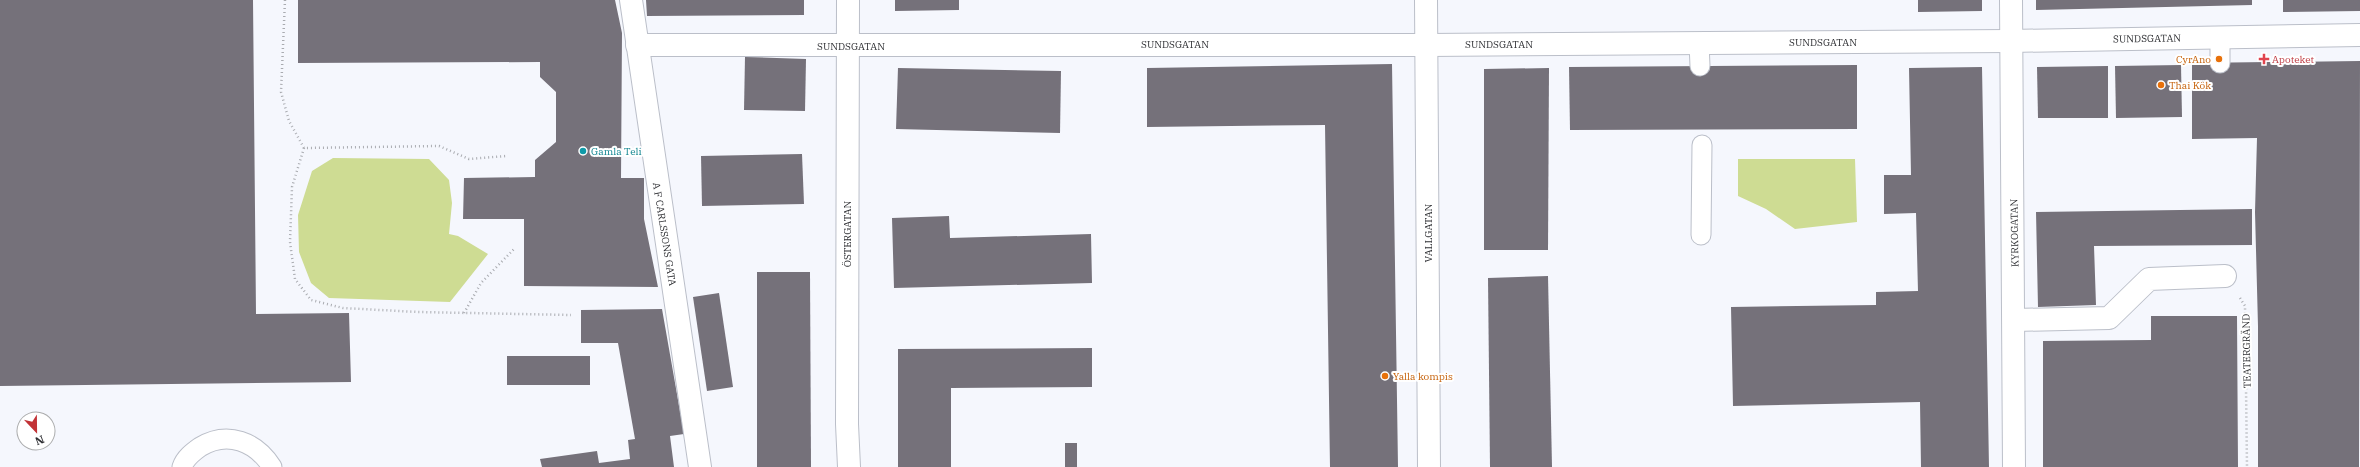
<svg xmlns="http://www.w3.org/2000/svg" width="2360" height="467" font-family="'IBM Plex Serif',serif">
  <rect width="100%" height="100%" fill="#f5f7fd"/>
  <!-- green -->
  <g fill="#cedc93">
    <polygon points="333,158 429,159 449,180 452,203 449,234 458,236 488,254 450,302 329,298 311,283 299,252 298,215 312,171"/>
    <polygon points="1738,159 1855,159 1857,222 1795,229 1766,209 1738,196"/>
  </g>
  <!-- building -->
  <g fill="#75717a">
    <polygon points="0,0 253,0 256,314 349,313 351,382 0,386"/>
    <polygon points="298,0 615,0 622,33 621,178 644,178 644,219 658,287 524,286 524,219 463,219 464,178 535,177 535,160 556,142 556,92 540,77 540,62 298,63"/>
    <polygon points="646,0 804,0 804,15 647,16"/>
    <polygon points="895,0 959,0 959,10 895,11"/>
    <polygon points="1918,0 1982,0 1982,11 1918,12"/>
    <polygon points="2036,0 2252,0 2252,5 2036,10"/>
    <polygon points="2283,0 2360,0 2360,11 2283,12"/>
    <polygon points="745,57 806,59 805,111 744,110"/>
    <polygon points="2360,61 2359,467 2258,467 2258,326 2255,212 2257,138 2192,139 2192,63"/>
    <polygon points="1392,64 1398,467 1330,467 1325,125 1147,127 1147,68"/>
    <polygon points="1857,65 1857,129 1570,130 1569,67"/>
    <polygon points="2181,65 2182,117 2116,118 2115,66"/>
    <polygon points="2108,66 2108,118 2038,118 2037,67"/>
    <polygon points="1982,67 1989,467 1921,467 1920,402 1733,406 1731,307 1876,305 1876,292 1918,291 1916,213 1884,214 1884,175 1911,175 1909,68"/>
    <polygon points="898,68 1061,71 1060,133 896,129"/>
    <polygon points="1549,68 1548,250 1484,250 1484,69"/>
    <polygon points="802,154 804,204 702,206 701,156"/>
    <polygon points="2252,209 2252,245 2094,246 2096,305 2038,307 2036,212"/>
    <polygon points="949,216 950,238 1091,234 1092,283 894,288 892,218"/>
    <polygon points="757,272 810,272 811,467 757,467"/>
    <polygon points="1548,276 1552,467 1490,467 1488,278"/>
    <polygon points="719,293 733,387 707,391 693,297"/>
    <polygon points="662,309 684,434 670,436 674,467 542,467 540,459 597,451 599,463 630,459 628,440 635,439 618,343 581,343 581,310"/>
    <polygon points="2151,316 2237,316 2238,467 2043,467 2043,341 2151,340"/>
    <polygon points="1092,348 1092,387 951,388 951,467 898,467 898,349"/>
    <rect x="507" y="356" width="83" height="29"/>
    <rect x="1065" y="443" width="12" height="24"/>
  </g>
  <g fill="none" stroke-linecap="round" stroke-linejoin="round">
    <defs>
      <g id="service">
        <polyline points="2220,37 2220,63"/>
        <polyline points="1699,43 1700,66"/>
        <polyline points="1701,235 1702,145"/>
        <path d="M182,467C185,458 193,452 200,447C228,430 256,442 272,467"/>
      </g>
      <polyline id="pedestrian" points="2011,41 2360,35"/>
      <g id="minor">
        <polyline points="631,0 700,467"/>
        <polyline points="848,0 847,424 849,467"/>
        <polyline points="1426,0 1429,467"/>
        <polyline points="2011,0 2014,467"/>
        <polyline points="637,45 1427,45 2011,41"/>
        <polyline points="2015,320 2109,318 2149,279 2225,276"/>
      </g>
    </defs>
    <!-- service casing -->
    <use href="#service" stroke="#bbbfc9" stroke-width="21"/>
    <!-- pedestrian casing -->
    <use href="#pedestrian" stroke="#bbbfc9" stroke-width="24"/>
    <!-- minor casing -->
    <use href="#minor" stroke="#bbbfc9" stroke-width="24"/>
    <!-- path -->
    <g stroke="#a9abb0" stroke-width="2.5" stroke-dasharray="1 3" stroke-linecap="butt">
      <polyline points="285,0 281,92 289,121 304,148 439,146 469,159 506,156"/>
      <polyline points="304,148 292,187 290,242 295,279 311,300 343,308 418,312 571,315"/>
      <polyline points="2240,298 2245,306 2247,467"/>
      <polyline points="464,313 481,283 515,248"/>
    </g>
    <!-- service -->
    <use href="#service" stroke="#fff" stroke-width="19"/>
    <!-- pedestrian -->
    <use href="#pedestrian" stroke="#fff" stroke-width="22"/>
    <!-- minor -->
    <use href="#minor" stroke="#fff" stroke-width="22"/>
  </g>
  <!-- markers -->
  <g fill="#e8710a" stroke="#fff" stroke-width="1.5">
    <circle cx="2219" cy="59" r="4"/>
    <circle cx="2161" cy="85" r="4"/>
    <circle cx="1385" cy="376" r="4"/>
  </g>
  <path fill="#e0444e" stroke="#fff" stroke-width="1.5" d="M2262 53h4v4h4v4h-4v4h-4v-4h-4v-4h4z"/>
  <circle fill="#0f9aa8" stroke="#fff" stroke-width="1.5" cx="583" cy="151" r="4"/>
  <g text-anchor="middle" stroke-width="4" stroke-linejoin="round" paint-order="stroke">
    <!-- street labels -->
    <g font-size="10" fill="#2e2f33" stroke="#fff">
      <text transform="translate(2147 38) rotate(-1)" y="4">SUNDSGATAN</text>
      <text x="1823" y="46">SUNDSGATAN</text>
      <text x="1175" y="48">SUNDSGATAN</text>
      <text x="1499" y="48">SUNDSGATAN</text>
      <text x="851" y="50">SUNDSGATAN</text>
      <text transform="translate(1428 233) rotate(-90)" y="4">VALLGATAN</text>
      <text transform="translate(2014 233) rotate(-91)" y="4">KYRKOGATAN</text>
      <text transform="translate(665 234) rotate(81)" y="4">A F CARLSSONS GATA</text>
      <text transform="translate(847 234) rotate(-90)" y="4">ÖSTERGATAN</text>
      <text transform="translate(2246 351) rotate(-91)" y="4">TEATERGRÄND</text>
    </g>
    <!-- food labels -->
    <g font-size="10" fill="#c56008" stroke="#fff" text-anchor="start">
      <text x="2211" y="63" text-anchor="end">CyrAno</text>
      <text x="2169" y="89">Thai Kök</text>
      <text x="1393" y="380">Yalla kompis</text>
    </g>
    <!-- health labels -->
    <g font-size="10" fill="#be3a42" stroke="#fff" text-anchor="start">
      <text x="2272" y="63">Apoteket</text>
    </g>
    <!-- culture labels -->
    <g font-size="10" fill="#0d838f" stroke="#fff" text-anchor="start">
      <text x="591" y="155">Gamla Teli</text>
    </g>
  </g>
  <!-- north arrow -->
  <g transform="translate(36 431) rotate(158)"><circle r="19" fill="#ffffff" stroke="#abacad"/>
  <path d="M0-3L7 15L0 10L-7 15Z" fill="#c23236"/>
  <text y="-6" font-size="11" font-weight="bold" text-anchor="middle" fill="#2e2f33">N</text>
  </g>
</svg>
